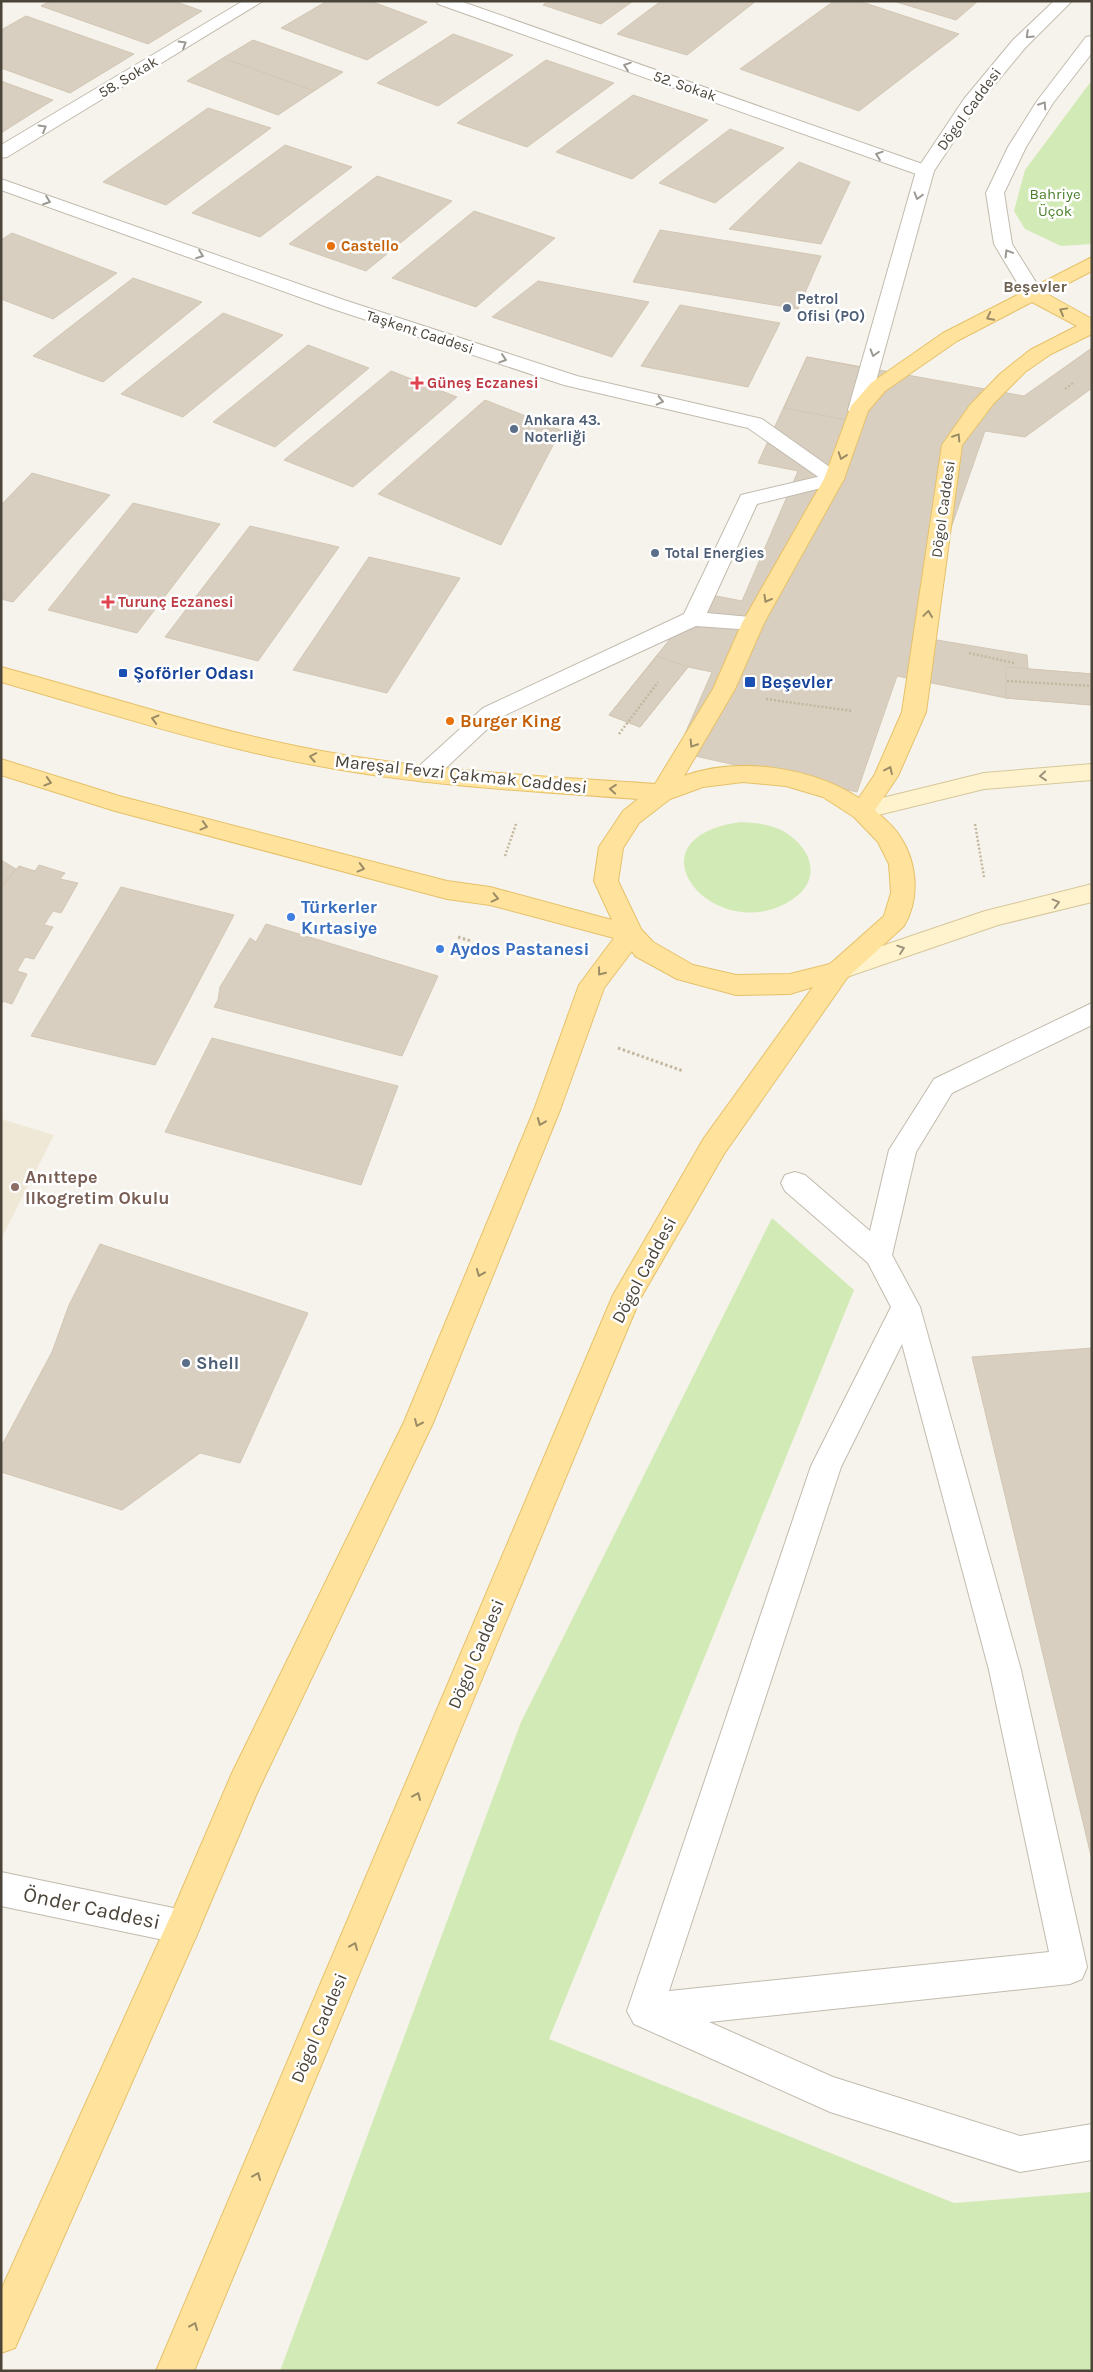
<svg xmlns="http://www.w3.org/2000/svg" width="1093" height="2372" font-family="Karla,sans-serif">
  <rect width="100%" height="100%" fill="#f6f3ec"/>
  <!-- education -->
  <polygon fill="#efe8d6" points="1,1119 54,1135 1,1239"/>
  <!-- green -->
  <g fill="#d2eab5">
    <polygon points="1092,80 1092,244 1061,246 1025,229 1014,211 1025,170"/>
    <path d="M741,822C755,823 769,824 781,830C810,845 824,878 793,899C716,951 621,838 741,822Z"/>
    <polygon points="772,1218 854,1290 549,2039 954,2203 1092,2192 1092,2371 280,2371 521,1722"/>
  </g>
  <!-- building -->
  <g fill="#d8cfc1" stroke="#d3c7b4">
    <polygon points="50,1 174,1 202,11 148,44 41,6"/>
    <polygon points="327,1 370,1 427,22 367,60 281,28"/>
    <polygon points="548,1 633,1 601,24 543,5"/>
    <polygon points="661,1 756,1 687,55 617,34"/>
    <polygon points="834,1 859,1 959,34 859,111 740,69"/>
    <polygon points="893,1 978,1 956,20"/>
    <polygon points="26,16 134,54 70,93 1,68 1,30"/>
    <polygon points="453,34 513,55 438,106 377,83"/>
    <polygon points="253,40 343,72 314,91 223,58"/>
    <polygon points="223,58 314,91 278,115 187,81"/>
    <polygon points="546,60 614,83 527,147 457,123"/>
    <polygon points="1,81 53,100 1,133"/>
    <polygon points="633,95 708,120 632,179 556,152"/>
    <polygon points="208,108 271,128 166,205 103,182"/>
    <polygon points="730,129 784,148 715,203 659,183"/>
    <polygon points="285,145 352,167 260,237 192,213"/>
    <polygon points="799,162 850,182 821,244 729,229"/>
    <polygon points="377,176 452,201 366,271 289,244"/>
    <polygon points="474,211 555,238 476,307 392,278"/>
    <polygon points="660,230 821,256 798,309 633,282"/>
    <polygon points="12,233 117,273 53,319 1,299 1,240"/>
    <polygon points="133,278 202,302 103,382 33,356"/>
    <polygon points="538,281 649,302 612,357 492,317"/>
    <polygon points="680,305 780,323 748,387 641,366"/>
    <polygon points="223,313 283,335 183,417 121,394"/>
    <polygon points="308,345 369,368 275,447 213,422"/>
    <polygon points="1092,348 1092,388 1080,396 1046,381"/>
    <polygon points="1092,348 1092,388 1025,437 985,431 913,636 1027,655 1028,669 1092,674 1092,705 1006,698 897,676 857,792 677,752 712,672 688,667 640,727 609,715 706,594 742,601 798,471 758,463 807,357 1024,396"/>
    <polygon points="807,357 869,369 847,420 784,408"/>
    <polygon points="391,371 457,397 353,487 284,460"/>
    <polygon points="485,400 561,430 501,545 378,494"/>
    <polygon points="32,473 110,495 13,602 1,599 1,505"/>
    <polygon points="133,503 220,524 137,633 48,610"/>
    <polygon points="250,526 339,547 258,661 165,637"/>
    <polygon points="369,557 460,578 387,693 293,670"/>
    <polygon points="657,656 688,667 640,727 609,715"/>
    <polygon points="1006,667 1092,674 1092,705 1006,698"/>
    <polygon points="1,860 16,869 1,887"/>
    <polygon points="39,865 65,873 60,879 78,883 61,913 53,911 44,925 53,927 34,959 25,957 17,971 27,974 12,1004 3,1001 1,1005 1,887 19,866 35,871"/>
    <polygon points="121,887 234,915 155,1065 31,1036"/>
    <polygon points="266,924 438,976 402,1056 214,1007 218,1000 220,987 250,938 256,942"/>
    <polygon points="212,1038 398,1086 361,1185 165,1132"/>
    <polygon points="100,1244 308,1313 240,1463 200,1453 122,1510 1,1472 1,1447 52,1352 69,1305"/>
    <polygon points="1092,1348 1092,1860 972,1357"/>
  </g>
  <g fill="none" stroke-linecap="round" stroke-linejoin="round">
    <defs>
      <g id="service">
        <polygon points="834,473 841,475 844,479 841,483 757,504 707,613 761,618 764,623 761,628 753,630 696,626 605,668 499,718 433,780 425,782 417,780 413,774 417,768 483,708 684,614 741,495"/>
        <path d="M1092,1003V1025L952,1093L916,1152L892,1255L920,1307L1021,1670L1087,1967L1082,1979L1070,1984L709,2022L833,2077L1020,2136L1092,2124V2160L1020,2172L830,2112L634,2024L627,2011L811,1466L891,1307L868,1263L785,1191L781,1183L785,1175L795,1172L805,1175L870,1231L889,1150L934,1079ZM902,1344L989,1670L1049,1952L669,1991L841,1467Z"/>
      </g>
      <g id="minor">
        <polygon points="243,1 263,1 7,157 1,158 1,145"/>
        <polygon points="436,1 460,1 931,167 934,171 931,175 919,175 438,4"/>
        <polygon points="1,1872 183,1910 195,1915 200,1927 195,1939 183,1944 1,1906"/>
      </g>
      <g id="tertiary">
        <polygon points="1054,1 1072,1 1025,48 977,106 934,171 868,410 865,414 858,416 851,414 848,410 916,171 964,99 1013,40"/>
        <polygon points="1092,36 1092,53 1053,103 1026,147 1004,193 1012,244 1044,295 1041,299 1034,301 1027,299 994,244 986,193 1008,147 1037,101 1086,37"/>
        <polygon points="1,179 344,300 577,376 762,419 841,475 844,479 841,483 834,485 827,483 748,428 564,385 330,308 1,190"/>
      </g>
      <g id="secondary">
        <polygon points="1092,764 1092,780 984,789 862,819 854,817 850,811 854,805 862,803 984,773"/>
        <polygon points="1092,884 1092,902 998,925 838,980 829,978 825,971 829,964 985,911"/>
      </g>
      <path id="primary" d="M1092,257V271L1047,294L1092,319V334L1051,354L1025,372L994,403L962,445L926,712L898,776L875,810C882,817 891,824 897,832C917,859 921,897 904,926L847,978L724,1154L640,1299L194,2371H156L613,1295L704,1138L813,987L790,994L736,995L677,979L635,956L632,951L604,988L560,1110L433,1423L257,1793L195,1939L15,2348L1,2353V2290L171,1915L232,1773L404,1422L534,1110L579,985L614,938L490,905L447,899L115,811L1,775V759L119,796L447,881L490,887L612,920L594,881L599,847L623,811L638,799C531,791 424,786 319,766C211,747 106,712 1,682V667C106,695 209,730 316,750C428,771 542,776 655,784L713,689L742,623L824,479L851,406L871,383L943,333ZM1032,302L1077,326L1030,350L1000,374L970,405L942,445L902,712L875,774L859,798C811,767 738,756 684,776L735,689L764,623L844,479L868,411L885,391L957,341ZM743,782L786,786L823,797L854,817L878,842L889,864L891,893L884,916L830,964L790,974L736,975L693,965L653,942L641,929L618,881L623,848L639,823L670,799L703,787Z"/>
    </defs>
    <!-- service casing -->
    <use href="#service" stroke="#c2bbae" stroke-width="2"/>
    <!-- minor casing -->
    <use href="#minor" stroke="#c2bbae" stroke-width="2"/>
    <!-- tertiary casing -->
    <use href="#tertiary" stroke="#c2bbae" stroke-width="2"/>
    <!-- secondary casing -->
    <use href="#secondary" stroke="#d6c79b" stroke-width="2"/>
    <!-- primary casing -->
    <use href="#primary" stroke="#e6c16a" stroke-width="2"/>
    <!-- path-far2 -->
    <polyline stroke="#c4b79f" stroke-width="2" stroke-dasharray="2 2" stroke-linecap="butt" points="1065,389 1073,383"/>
    <!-- path-far1 -->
    <g stroke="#c4b79f" stroke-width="2.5" stroke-dasharray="2 2" stroke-linecap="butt">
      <polyline points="969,653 1014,663"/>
      <polyline points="1007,681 1092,686"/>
      <polyline points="766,699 852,711"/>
      <polyline points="619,734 658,682"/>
      <polyline points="975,824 984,877"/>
      <polyline points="505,856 516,824"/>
    </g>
    <!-- path -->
    <g stroke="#c4b79f" stroke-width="3" stroke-dasharray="2.5 2.5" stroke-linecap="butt">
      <polyline points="458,937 471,941"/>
      <polyline points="618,1048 683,1071"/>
    </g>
    <!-- service -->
    <use href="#service" fill="#fff" fill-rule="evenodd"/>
    <!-- minor -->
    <use href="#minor" fill="#fff" fill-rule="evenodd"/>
    <!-- tertiary -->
    <use href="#tertiary" fill="#fff" fill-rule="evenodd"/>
    <!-- secondary -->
    <use href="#secondary" fill="#fff3cd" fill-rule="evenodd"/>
    <!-- primary -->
    <use href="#primary" fill="#ffe39c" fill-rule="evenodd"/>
  </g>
  <!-- one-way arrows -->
  <defs><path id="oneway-chevron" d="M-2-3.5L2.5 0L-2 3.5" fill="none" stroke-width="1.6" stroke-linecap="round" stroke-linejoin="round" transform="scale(1.25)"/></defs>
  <g stroke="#9c9892">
    <use href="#oneway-chevron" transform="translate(1029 35) rotate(136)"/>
    <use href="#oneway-chevron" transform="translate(183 44) rotate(-31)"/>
    <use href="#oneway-chevron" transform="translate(627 66) rotate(-161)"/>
    <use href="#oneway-chevron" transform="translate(1043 105) rotate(-57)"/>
    <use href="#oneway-chevron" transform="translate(43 128) rotate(-31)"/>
    <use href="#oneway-chevron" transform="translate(879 155) rotate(-161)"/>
    <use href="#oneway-chevron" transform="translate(918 196) rotate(106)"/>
    <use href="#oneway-chevron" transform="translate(47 201) rotate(20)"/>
    <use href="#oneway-chevron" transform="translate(1008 253) rotate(-121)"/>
    <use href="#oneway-chevron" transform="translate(200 255) rotate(20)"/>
    <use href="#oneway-chevron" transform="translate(874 353) rotate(106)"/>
    <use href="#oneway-chevron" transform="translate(503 359) rotate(18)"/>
    <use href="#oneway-chevron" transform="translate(660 401) rotate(13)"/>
  </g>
  <g stroke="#9c8c66">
    <use href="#oneway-chevron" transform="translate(1063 311) rotate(-151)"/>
    <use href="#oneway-chevron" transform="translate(990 317) rotate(153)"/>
    <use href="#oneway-chevron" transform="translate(957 437) rotate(-57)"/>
    <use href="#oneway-chevron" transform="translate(842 456) rotate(109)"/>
    <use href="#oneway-chevron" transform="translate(767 599) rotate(119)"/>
    <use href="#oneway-chevron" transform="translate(928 614) rotate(-82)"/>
    <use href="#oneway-chevron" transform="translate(155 719) rotate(-164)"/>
    <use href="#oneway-chevron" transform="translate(693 744) rotate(122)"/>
    <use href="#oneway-chevron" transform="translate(313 757) rotate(-169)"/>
    <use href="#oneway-chevron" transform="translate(889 770) rotate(-65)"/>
    <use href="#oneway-chevron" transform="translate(48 782) rotate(17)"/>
    <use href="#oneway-chevron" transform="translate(613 789) rotate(-175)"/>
    <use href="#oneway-chevron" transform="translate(204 826) rotate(15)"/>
    <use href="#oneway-chevron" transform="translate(361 868) rotate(15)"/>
    <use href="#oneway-chevron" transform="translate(495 898) rotate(13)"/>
    <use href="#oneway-chevron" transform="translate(601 972) rotate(128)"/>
    <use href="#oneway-chevron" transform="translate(541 1122) rotate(112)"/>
    <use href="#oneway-chevron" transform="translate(480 1273) rotate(112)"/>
    <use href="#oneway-chevron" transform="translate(418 1423) rotate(114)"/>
    <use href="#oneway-chevron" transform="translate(417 1796) rotate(-67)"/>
    <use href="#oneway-chevron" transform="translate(354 1946) rotate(-67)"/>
    <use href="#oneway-chevron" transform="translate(257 2176) rotate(-67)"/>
    <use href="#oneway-chevron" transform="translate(194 2326) rotate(-67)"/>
  </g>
  <g stroke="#9c937c">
    <use href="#oneway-chevron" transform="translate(1043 776) rotate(175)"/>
    <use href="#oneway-chevron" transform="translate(1056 903) rotate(-15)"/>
    <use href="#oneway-chevron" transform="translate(901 949) rotate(-19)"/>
  </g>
  <!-- markers -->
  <g fill="#e8710a" stroke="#fff" stroke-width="2">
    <circle cx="331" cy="246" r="5"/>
    <circle cx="450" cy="721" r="5"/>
  </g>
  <g fill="#5c6f8a" stroke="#fff" stroke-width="2">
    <circle cx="787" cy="308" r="5"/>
    <circle cx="514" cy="429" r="5"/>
    <circle cx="655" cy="553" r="5"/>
    <circle cx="186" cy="1363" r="5"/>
  </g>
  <g fill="#e0444e" stroke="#fff" stroke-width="2">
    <path d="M414.5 375.5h5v5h5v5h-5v5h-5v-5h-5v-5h5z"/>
    <path d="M105.5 594.5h5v5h5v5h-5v5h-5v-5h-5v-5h5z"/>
  </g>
  <g fill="#1a4fb4" stroke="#fff" stroke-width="2">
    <rect x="118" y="668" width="10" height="10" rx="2.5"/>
    <rect x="744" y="676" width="12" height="12" rx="2.5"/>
  </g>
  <g fill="#3f7fe0" stroke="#fff" stroke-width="2">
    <circle cx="291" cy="917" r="5"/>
    <circle cx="440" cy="949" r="5"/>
  </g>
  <circle fill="#8d6e63" stroke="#fff" stroke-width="2" cx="15" cy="1187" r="5"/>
  <g text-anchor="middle" stroke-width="5" stroke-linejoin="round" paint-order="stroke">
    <!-- far-street labels -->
    <g font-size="15" fill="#4b4439" stroke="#fff">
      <text transform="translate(128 77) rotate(-31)" y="5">58. Sokak</text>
      <text transform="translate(685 86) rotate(19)" y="5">52. Sokak</text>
      <text transform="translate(969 109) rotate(-54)" y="5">Dögol Caddesi</text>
      <text transform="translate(420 332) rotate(18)" y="5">Taşkent Caddesi</text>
      <text transform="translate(943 509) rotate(-82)" y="5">Dögol Caddesi</text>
    </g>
    <!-- far-park labels -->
    <g font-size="15" fill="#4a7f2a" stroke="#fff">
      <text x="1055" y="199">Bahriye<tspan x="1055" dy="17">Üçok</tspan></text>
    </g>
    <!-- far-food labels -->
    <g font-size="15" font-weight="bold" fill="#c56008" stroke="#fff" text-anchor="start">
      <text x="341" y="251">Castello</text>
    </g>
    <!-- far-service labels -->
    <g font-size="15" font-weight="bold" fill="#4e5e75" stroke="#fff" text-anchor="start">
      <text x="797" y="304">Petrol<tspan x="797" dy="17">Ofisi (PO)</tspan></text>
      <text x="524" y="425">Ankara 43.<tspan x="524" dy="17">Noterliği</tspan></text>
      <text x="665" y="558">Total Energies</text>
    </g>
    <!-- far-health labels -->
    <g font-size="15" font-weight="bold" fill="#be3a42" stroke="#fff" text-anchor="start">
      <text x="427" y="388">Güneş Eczanesi</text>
      <text x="118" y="607">Turunç Eczanesi</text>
    </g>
    <!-- far-quarter labels -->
    <g font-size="16" font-weight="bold" fill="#6e6250" stroke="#fff">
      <text x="1035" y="292">Beşevler</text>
    </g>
    <!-- transit labels -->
    <g font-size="18" font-weight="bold" fill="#164399" stroke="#fff" text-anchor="start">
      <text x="133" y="679">Şoförler Odası</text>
      <text x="761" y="688">Beşevler</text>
    </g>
    <!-- food labels -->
    <g font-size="18" font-weight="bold" fill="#c56008" stroke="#fff" text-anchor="start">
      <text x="460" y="727">Burger King</text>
    </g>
    <!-- street labels -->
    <g font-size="18" fill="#4b4439" stroke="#fff">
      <text transform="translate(461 774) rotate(6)" y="6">Mareşal Fevzi Çakmak Caddesi</text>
      <text transform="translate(644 1270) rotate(-62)" y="6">Dögol Caddesi</text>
      <text transform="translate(476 1654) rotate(-67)" y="6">Dögol Caddesi</text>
      <text transform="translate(319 2028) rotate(-67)" y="6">Dögol Caddesi</text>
    </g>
    <!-- shop labels -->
    <g font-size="18" font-weight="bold" fill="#366cbe" stroke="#fff" text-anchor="start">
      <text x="301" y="913">Türkerler<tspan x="301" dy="21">Kırtasiye</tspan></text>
      <text x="450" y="955">Aydos Pastanesi</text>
    </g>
    <!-- education labels -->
    <g font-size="18" font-weight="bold" fill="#785e54" stroke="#fff" text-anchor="start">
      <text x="25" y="1183">Anıttepe<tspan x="25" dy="21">Ilkogretim Okulu</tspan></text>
    </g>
    <!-- service labels -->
    <g font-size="18" font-weight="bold" fill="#4e5e75" stroke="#fff" text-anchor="start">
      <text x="196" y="1369">Shell</text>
    </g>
    <!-- near-street labels -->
    <g font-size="21" fill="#4b4439" stroke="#fff">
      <text transform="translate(92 1908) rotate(12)" y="7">Önder Caddesi</text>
    </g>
  </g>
  <!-- border -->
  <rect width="1093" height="2372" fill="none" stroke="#4b4439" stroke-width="5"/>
</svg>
